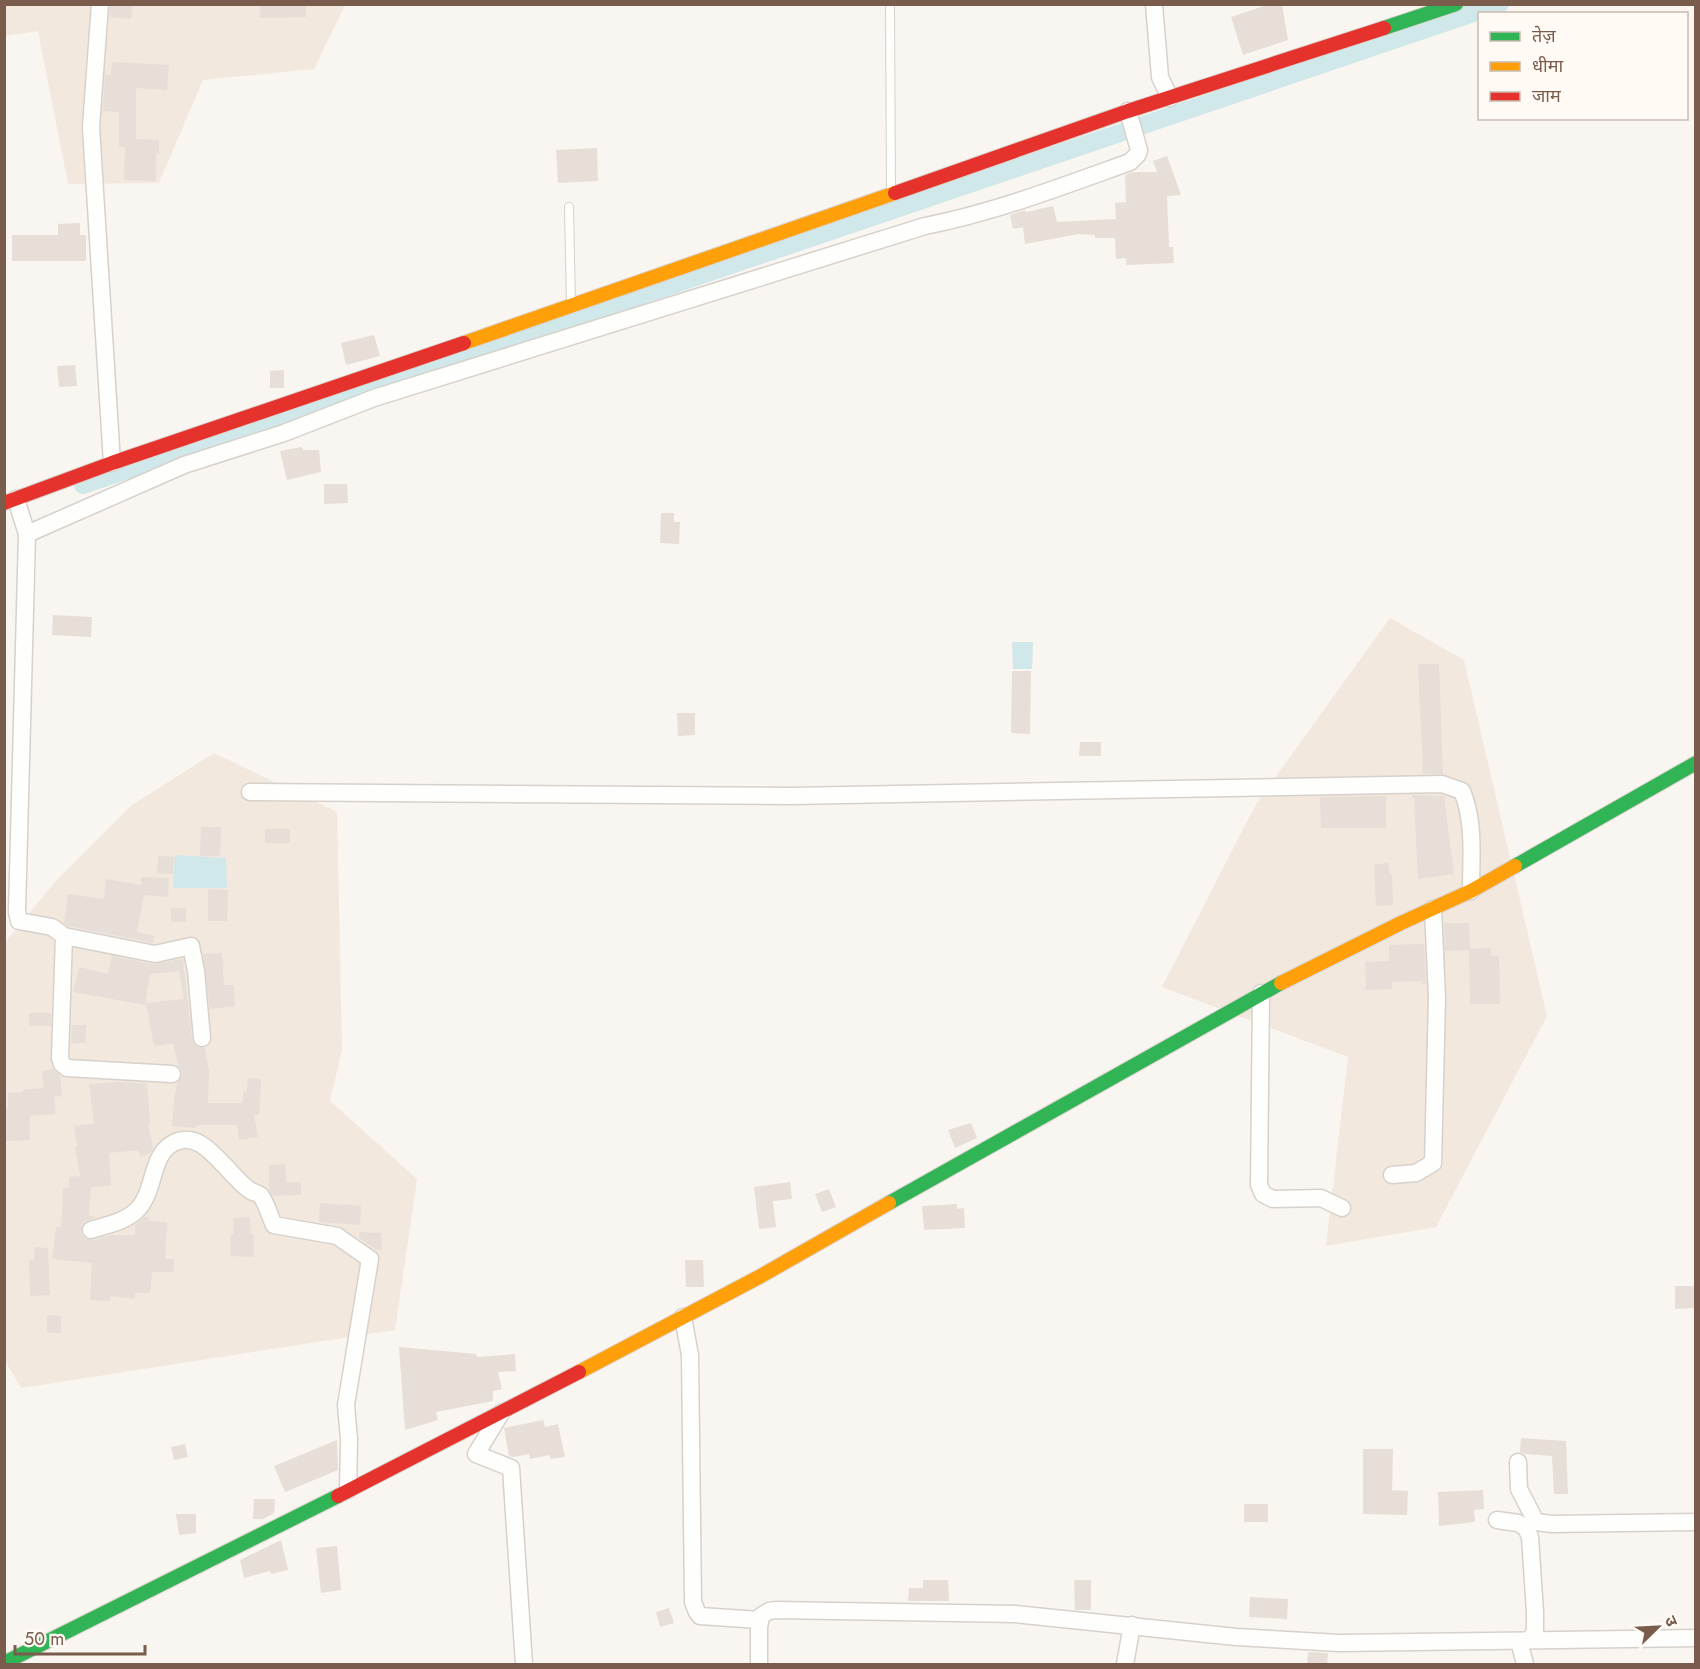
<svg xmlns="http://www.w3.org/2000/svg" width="1700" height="1669" font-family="Jost,'Noto Sans Devanagari',sans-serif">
  <rect width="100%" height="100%" fill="#f9f5f0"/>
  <!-- residential -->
  <g fill="#f2e8de">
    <polygon points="5,5 345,5 314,69 203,80 159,183 68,184 38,31 5,36"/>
    <polygon points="1390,618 1464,660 1547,1016 1436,1227 1326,1246 1348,1057 1162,987 1256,804"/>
    <polygon points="214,753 337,812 342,1050 330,1101 417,1179 395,1330 21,1388 4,1359 4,944 54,883 132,805"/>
  </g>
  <!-- water -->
  <g fill="#d0e8ea">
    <polygon points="1012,642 1033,642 1032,669 1013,669"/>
    <polygon points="175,855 226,858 227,888 173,888"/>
  </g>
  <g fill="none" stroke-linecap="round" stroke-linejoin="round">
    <!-- canal -->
    <polyline stroke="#d0e8ea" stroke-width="18" points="83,485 1500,4"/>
  </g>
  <!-- building -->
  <g fill="#e6ded7">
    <polygon points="110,4 133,4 131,19 110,17"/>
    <polygon points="260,4 306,4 306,17 260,18"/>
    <polygon points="1270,4 1282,4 1288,40 1243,55 1231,17"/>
    <polygon points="112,62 169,65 167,90 136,88 136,139 159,140 159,154 156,153 156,181 124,180 125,147 119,147 119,112 103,111 105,75 111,75"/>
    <polygon points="597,148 598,181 558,183 556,150"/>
    <polygon points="1167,156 1181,195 1167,196 1169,247 1173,247 1174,263 1126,265 1126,258 1116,259 1115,238 1095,238 1095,235 1079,234 1025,244 1023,227 1013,229 1010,215 1025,210 1026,212 1053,206 1057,222 1116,219 1115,203 1126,202 1125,175 1132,172 1157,172 1153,161"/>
    <polygon points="80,223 80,235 86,235 86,261 12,261 12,235 58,235 58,224"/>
    <polygon points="374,335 380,356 346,365 341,343"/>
    <polygon points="75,365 77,386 59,387 57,366"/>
    <polygon points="284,370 284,388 270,388 270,371"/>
    <polygon points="302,447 303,450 319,450 321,472 287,480 280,451"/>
    <polygon points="324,484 347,484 348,503 324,504"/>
    <polygon points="661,513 674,513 674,522 680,522 679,544 660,543"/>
    <polygon points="53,615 92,617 91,637 52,635"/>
    <polygon points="1418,664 1439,664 1443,774 1418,774 1423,774"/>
    <polygon points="1012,671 1031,671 1030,734 1011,733"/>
    <polygon points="677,713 695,713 695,735 678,736"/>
    <polygon points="1080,742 1101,742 1101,756 1079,756"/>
    <polygon points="1412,795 1444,796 1454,874 1418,879 1414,798 1412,798"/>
    <polygon points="1386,796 1386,828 1321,828 1320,797"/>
    <polygon points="201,827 221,827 220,856 200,856"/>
    <rect x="265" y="829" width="25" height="14"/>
    <polygon points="158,856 174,857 173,874 157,873"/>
    <polygon points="1388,863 1390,875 1392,875 1393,905 1376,906 1374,865"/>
    <polygon points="141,877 169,878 168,897 144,895 137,932 154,936 153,943 68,926 64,923 68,894 104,899 106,879 141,885"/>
    <polygon points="208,889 228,890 227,921 208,921"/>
    <rect x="171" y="908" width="15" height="14"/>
    <polygon points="1444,923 1469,923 1470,949 1491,948 1491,956 1499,956 1500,1004 1470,1004 1469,950 1445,951"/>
    <polygon points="1424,944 1426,984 1422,984 1422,981 1392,982 1392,989 1366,990 1365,962 1389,961 1389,945"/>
    <polygon points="222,953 224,985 234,985 235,1006 210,1009 203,954"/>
    <polygon points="112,956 153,964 183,959 192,1040 197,1047 205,1048 209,1071 208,1103 242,1103 244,1091 247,1092 248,1078 261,1079 259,1115 254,1115 258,1137 239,1140 237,1125 196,1125 196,1128 172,1126 174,1100 177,1083 182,1075 182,1070 178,1065 173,1043 154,1046 146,1003 184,999 179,971 150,974 145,1005 73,992 79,967 108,974"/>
    <rect x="29" y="1013" width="22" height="13"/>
    <polygon points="72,1025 86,1025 86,1043 71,1043"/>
    <polygon points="53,1069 60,1076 62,1096 54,1097 55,1114 30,1116 30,1140 4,1141 4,1109 8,1108 8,1093 23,1092 22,1090 44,1088 42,1071"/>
    <polygon points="120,1082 147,1083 150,1124 148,1124 153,1148 150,1153 141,1157 138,1150 109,1153 111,1186 91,1187 89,1216 94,1216 94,1218 84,1222 81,1233 84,1238 94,1240 111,1235 135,1235 135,1225 145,1217 149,1217 149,1221 167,1222 165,1259 174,1259 174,1272 152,1272 150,1293 135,1293 135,1299 110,1296 110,1301 90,1300 92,1263 52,1259 56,1227 61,1227 63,1188 69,1188 69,1177 80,1176 75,1147 77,1146 74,1126 94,1124 89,1084"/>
    <polygon points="971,1123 977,1138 955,1148 948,1130"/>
    <polygon points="285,1164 286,1182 301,1182 301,1195 273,1196 269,1190 269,1165"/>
    <polygon points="790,1182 792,1199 773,1201 776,1227 759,1229 754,1187"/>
    <polygon points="829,1189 836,1207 822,1212 815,1194"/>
    <polygon points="320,1203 361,1206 360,1225 319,1222"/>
    <polygon points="957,1204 957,1209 964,1208 965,1228 924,1230 922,1206"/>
    <polygon points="250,1217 251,1235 254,1235 254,1257 230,1256 231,1234 234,1234 233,1218"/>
    <polygon points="359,1232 381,1233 382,1250 375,1249 359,1238"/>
    <polygon points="35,1247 48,1248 50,1295 30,1296 29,1260 34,1260"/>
    <polygon points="685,1260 703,1260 704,1287 686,1287"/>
    <polygon points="1675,1286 1695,1286 1694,1308 1675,1309"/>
    <polygon points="47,1315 61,1316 61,1333 47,1333"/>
    <polygon points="399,1347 476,1354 477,1357 515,1354 516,1371 498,1372 502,1389 493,1391 493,1401 436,1412 438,1420 405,1430"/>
    <polygon points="543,1420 545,1427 558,1424 565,1457 550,1459 550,1455 530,1459 529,1454 513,1457 509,1456 504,1428"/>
    <polygon points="1521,1438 1566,1441 1568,1494 1554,1494 1552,1456 1525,1454 1520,1452"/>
    <polygon points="337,1440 338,1470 285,1492 274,1466"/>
    <polygon points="185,1444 188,1457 174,1460 171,1447"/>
    <polygon points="1363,1449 1393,1449 1392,1490 1408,1491 1407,1515 1363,1514"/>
    <polygon points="1483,1490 1484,1509 1474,1510 1475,1522 1439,1526 1438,1492"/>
    <polygon points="254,1499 275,1499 274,1513 263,1519 253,1519"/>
    <rect x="1244" y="1504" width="24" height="18"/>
    <polygon points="176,1514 196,1514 196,1533 179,1535"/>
    <polygon points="281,1540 288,1570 271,1574 270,1571 244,1578 240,1560"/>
    <polygon points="337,1546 341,1590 321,1593 316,1548"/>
    <polygon points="923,1580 948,1580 949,1601 908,1601 909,1588 923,1588"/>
    <polygon points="1074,1580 1091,1580 1091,1610 1075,1610"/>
    <polygon points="1250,1597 1288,1599 1287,1619 1249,1617"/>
    <polygon points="669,1608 674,1623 660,1627 656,1612"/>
    <polygon points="1308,1652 1328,1653 1327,1665 1307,1665"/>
  </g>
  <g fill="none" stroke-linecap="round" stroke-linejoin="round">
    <defs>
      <g id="lane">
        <polyline points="890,4 891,193"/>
        <polyline points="569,207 571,306"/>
      </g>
      <g id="street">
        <polyline points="100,4 91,127 112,463"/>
        <polyline points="1154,4 1160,77 1170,98"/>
        <polyline points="16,499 27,534 17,912 19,921 52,927 64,936 60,1058 62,1064 67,1068 172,1074"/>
        <path d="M27,534L184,465L284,433L374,398L925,226C996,212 1063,186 1130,162L1138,154L1139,150L1128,111"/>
        <path d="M250,792L791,796L1442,784L1462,791C1475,822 1471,858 1471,891"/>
        <polyline points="64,936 155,954 191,946 196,971 202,1038"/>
        <polyline points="1261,993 1259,1185 1263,1194 1273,1199 1321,1198 1342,1208"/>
        <polyline points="1392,1175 1416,1173 1433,1163 1437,998 1433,909"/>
        <path d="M91,1230C106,1225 125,1222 137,1210C157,1190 149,1151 178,1141C198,1135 212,1153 225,1166C233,1174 241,1185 251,1191C254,1193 258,1193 260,1195C266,1201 270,1217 274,1225L337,1236L370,1259L346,1405L349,1439L348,1490"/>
        <polyline points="683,1317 690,1355 693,1602 697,1612 700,1616 760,1620"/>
        <polyline points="501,1413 476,1454 511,1468 524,1664"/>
        <polyline points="1518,1462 1519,1489 1536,1522 1552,1524 1696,1522"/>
        <polyline points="1497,1520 1518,1523 1526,1528 1530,1537 1535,1612 1535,1632 1530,1639"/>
        <polyline points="1519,1641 1525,1664"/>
        <polyline points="759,1664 759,1627 761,1616 769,1611 775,1610 1015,1614 1236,1637 1339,1643 1696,1638"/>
        <polyline points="1125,1664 1132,1625"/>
      </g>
      <g id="fast">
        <polyline points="1384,28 1456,4"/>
        <polyline points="1515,866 1696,763"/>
        <polyline points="889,1203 1281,983"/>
        <polyline points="4,1663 338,1496"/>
      </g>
      <g id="slow">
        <polyline points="464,343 895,193"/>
        <polyline points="1281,983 1401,923 1471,891 1515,866"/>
        <polyline points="579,1372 759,1277 889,1203"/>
      </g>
      <g id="jam">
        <polyline points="895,193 1128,111 1384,28"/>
        <polyline points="4,503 112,463 464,343"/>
        <polyline points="338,1496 579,1372"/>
      </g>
    </defs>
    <!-- lane casing -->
    <use href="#lane" stroke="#d7d1cb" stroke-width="10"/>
    <!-- street casing -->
    <use href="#street" stroke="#d7d1cb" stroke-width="19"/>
    <!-- fast casing -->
    <use href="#fast" stroke="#d9d2cb" stroke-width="16"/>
    <!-- slow casing -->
    <use href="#slow" stroke="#d9d2cb" stroke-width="16"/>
    <!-- jam casing -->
    <use href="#jam" stroke="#d9d2cb" stroke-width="16"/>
    <!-- lane -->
    <use href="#lane" stroke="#fefefd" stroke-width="8"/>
    <!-- street -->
    <use href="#street" stroke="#fefefd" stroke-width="16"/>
    <!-- fast -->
    <use href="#fast" stroke="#30b455" stroke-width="14"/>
    <!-- slow -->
    <use href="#slow" stroke="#ff9f0a" stroke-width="14"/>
    <!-- jam -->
    <use href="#jam" stroke="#e5322d" stroke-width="14"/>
  </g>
  <!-- border -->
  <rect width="1700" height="1669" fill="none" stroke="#7a5c4d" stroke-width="12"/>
  <!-- legend -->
  <rect x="1478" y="12" width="210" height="108" fill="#fffaf3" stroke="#cabbb1" stroke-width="1.5"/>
  <rect x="1490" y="32" width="30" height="9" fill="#30b455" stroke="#cabbb1" stroke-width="1.5"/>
  <text x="1532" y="42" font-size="18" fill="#7a5c4d">तेज़</text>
  <rect x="1490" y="62" width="30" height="9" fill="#ff9f0a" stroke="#cabbb1" stroke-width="1.5"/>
  <text x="1532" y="72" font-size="18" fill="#7a5c4d">धीमा</text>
  <rect x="1490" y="92" width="30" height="9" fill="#e5322d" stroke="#cabbb1" stroke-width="1.5"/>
  <text x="1532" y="102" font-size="18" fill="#7a5c4d">जाम</text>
  <!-- north arrow -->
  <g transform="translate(1658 1627) rotate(66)" stroke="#fffaf3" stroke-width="4.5" paint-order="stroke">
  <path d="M0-4.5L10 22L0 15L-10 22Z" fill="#7a5c4d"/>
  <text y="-9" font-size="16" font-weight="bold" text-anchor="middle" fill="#7a5c4d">उ</text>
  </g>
  <!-- scale -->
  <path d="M15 1645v9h130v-9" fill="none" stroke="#7a5c4d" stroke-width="3"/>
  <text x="24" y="1645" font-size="18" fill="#7a5c4d" stroke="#fffaf3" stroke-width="4.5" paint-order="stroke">50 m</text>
</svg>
